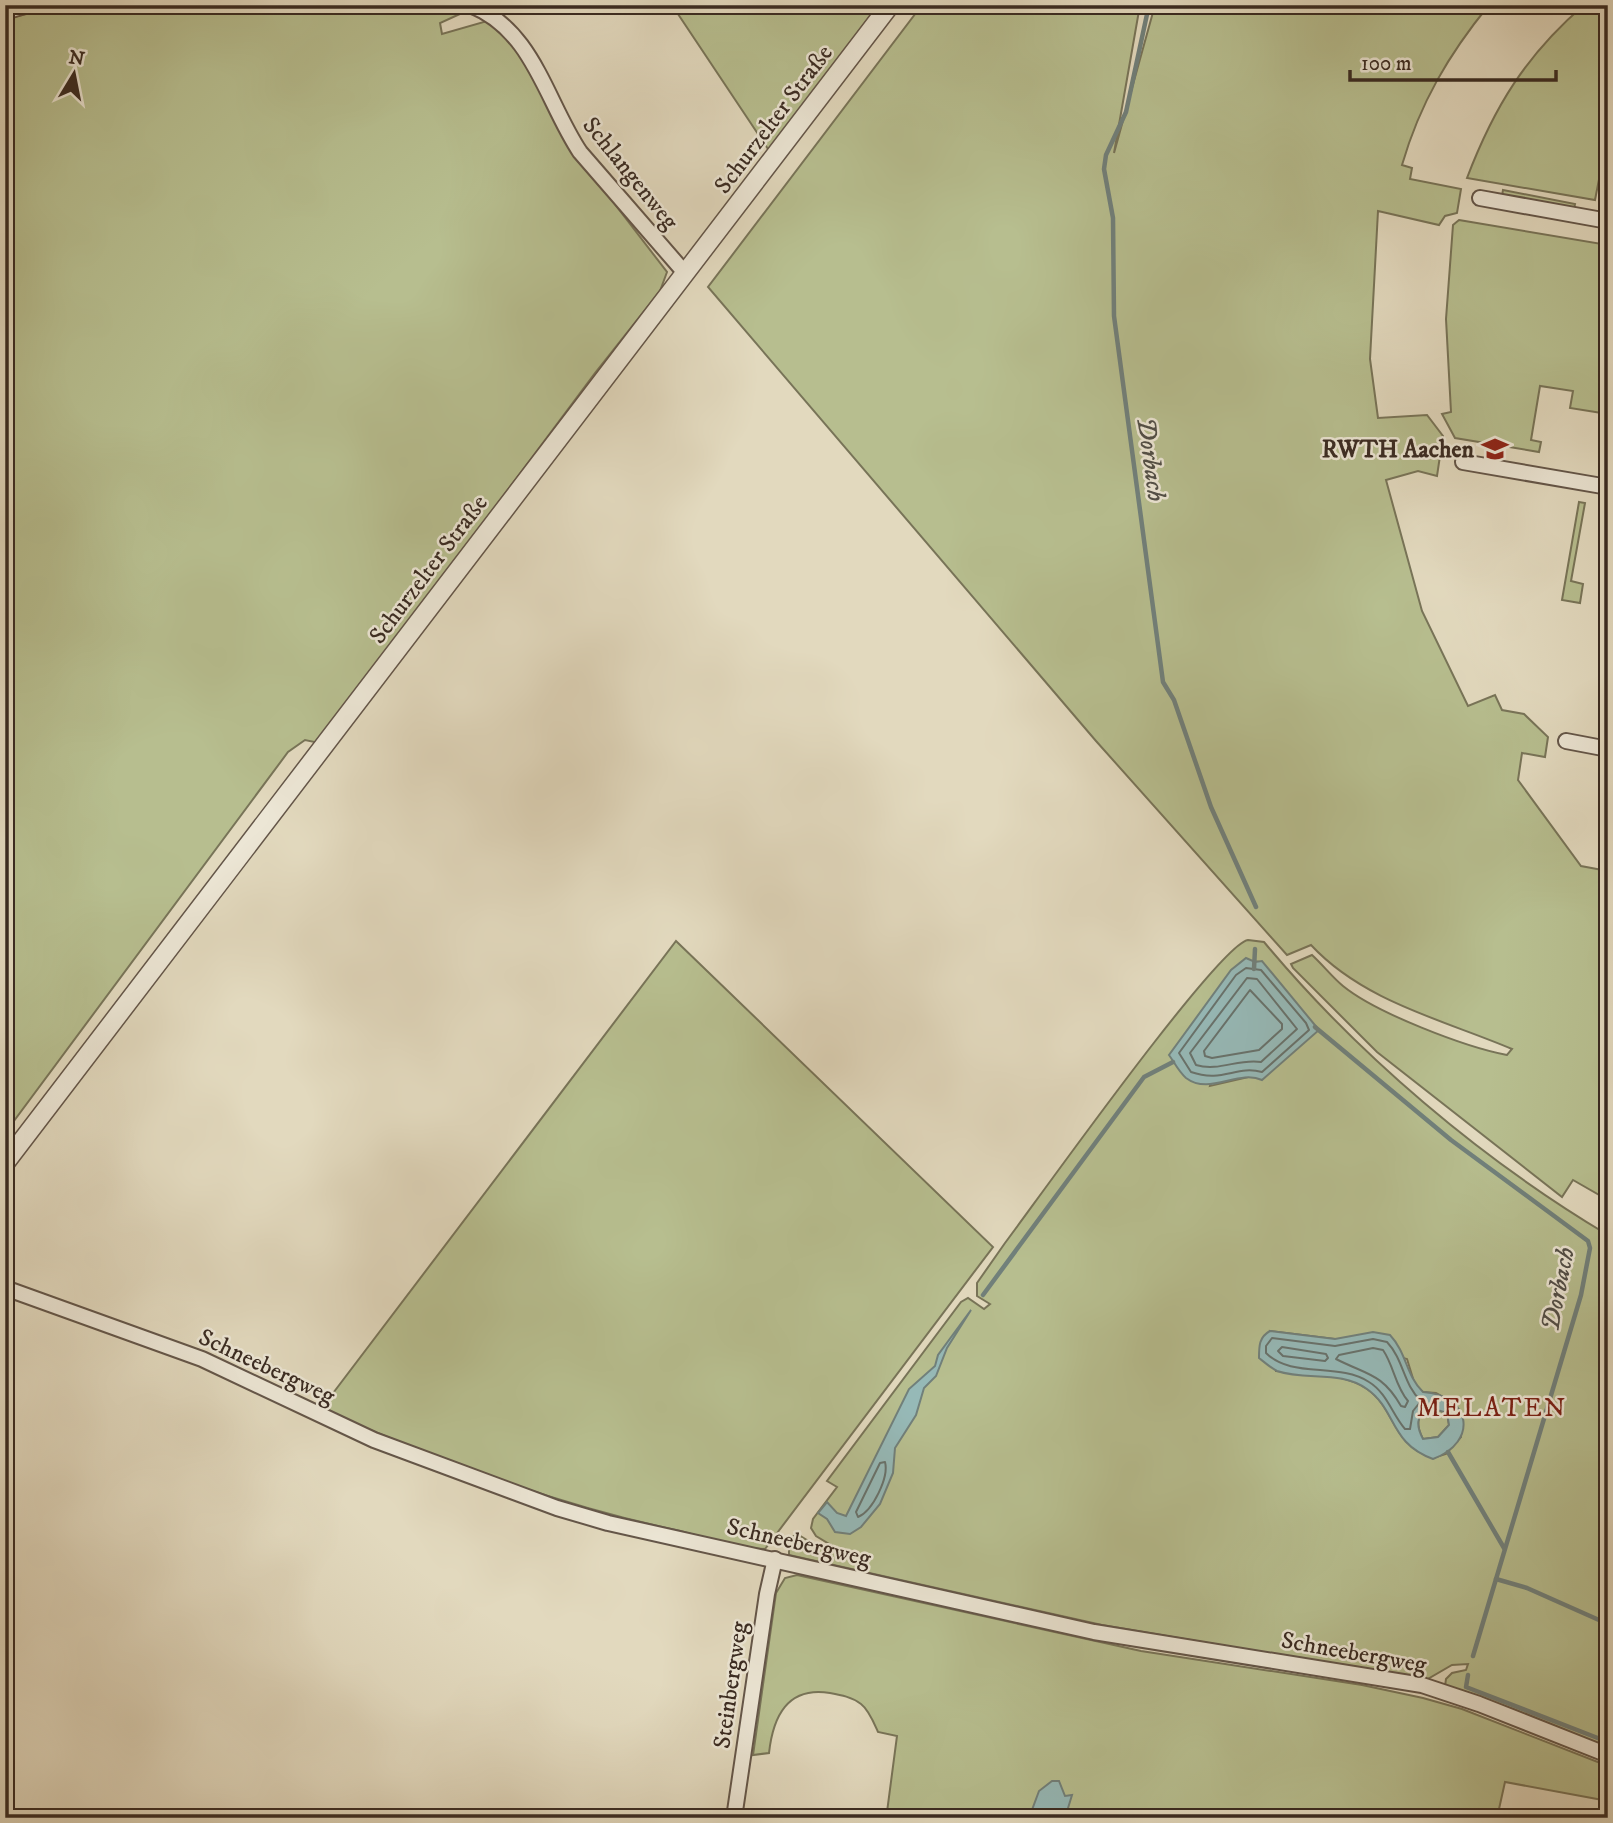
<svg xmlns="http://www.w3.org/2000/svg" width="1613" height="1823" font-family="'IM FELL DW Pica',serif">
  <rect width="100%" height="100%" fill="#e2d9be"/>
  <filter id="stains"><feTurbulence type="fractalNoise" baseFrequency=".00286" numOctaves="4"/><feColorMatrix values="0 0 0 0 .2 0 0 0 0 .09 0 0 0 0 .02 0 0 0 .5 -.17"/></filter>
  <radialGradient id="worn" r=".72"><stop offset=".6" stop-color="#630" stop-opacity="0"/><stop offset="1" stop-color="#630" stop-opacity=".3"/></radialGradient>
  <!-- green -->
  <g fill="#b7be8f" stroke="#787458" stroke-width="2" fill-rule="evenodd">
    <polygon points="65,5 448,5 462,10 462,13 440,23 442,34 487,21 520,49 594,177 667,272 660,291 595,373 319,743 305,740 288,752 5,1133 5,19"/>
    <polygon points="672,5 878,5 770,152"/>
    <path d="M922,5H1140L1114,153L1155,5H1489C1449,54 1420,103 1402,165L1412,168L1410,179L1461,189L1457,213L1445,216L1439,225L1378,211L1370,359L1378,418L1427,415L1443,436L1437,476L1418,471L1386,480L1422,611L1468,706L1495,695L1502,710L1524,714L1548,737L1545,757L1522,753L1518,780L1581,866L1608,871V1200L1573,1180L1562,1197L1377,1052L1293,968L1291,964L1312,955C1323,965 1332,977 1343,986C1376,1013 1465,1047 1507,1055L1512,1049C1444,1020 1364,1002 1311,945L1287,955L1096,741L708,287Z"/>
    <path d="M1584,5H1608V133L1595,200L1467,178C1494,107 1526,55 1584,5Z"/>
    <polygon points="1503,190 1575,204 1574,209 1502,196"/>
    <polygon points="1459,220 1608,245 1608,414 1570,408 1573,391 1540,386 1531,440 1541,442 1539,452 1455,438 1442,414 1451,412 1446,319 1453,225"/>
    <polygon points="1579,502 1585,503 1571,581 1583,584 1580,603 1562,600"/>
    <path d="M1248,940L1264,942C1358,1055 1482,1160 1608,1235V1748L1513,1709L1445,1686L1446,1679L1452,1673L1466,1670L1468,1664L1452,1665L1426,1680L1102,1625L789,1555V1539L797,1534L831,1555L834,1547L816,1536L811,1528L813,1519L837,1487L827,1481L961,1302L968,1298L984,1309L990,1304L977,1296V1283L1005,1243C1036,1202 1218,945 1248,940ZM1250,961L1259,962L1253,1076L1210,1086ZM1270,1331L1335,1339L1407,1359L1415,1385L1423,1392L1436,1393L1452,1402L1461,1437L1446,1454L1433,1458C1390,1444 1397,1410 1367,1389C1343,1372 1305,1375 1276,1371Z"/>
    <path d="M676,941L993,1247L765,1549C736,1548 705,1537 676,1530C554,1504 436,1459 321,1409Z"/>
    <path d="M1428,1407L1447,1413L1449,1425L1438,1437L1423,1439C1416,1426 1416,1416 1428,1407Z"/>
    <path d="M797,1575L1141,1651L1362,1685L1423,1698L1462,1709L1608,1766V1801L1505,1782L1497,1818H914L887,1812L897,1736L878,1732C874,1723 869,1710 861,1704C852,1697 841,1695 830,1693C787,1686 773,1717 769,1753L753,1755L776,1593L785,1578Z"/>
  </g>
  <!-- water -->
  <g fill="#96b9b7" stroke="#71807b" stroke-width="2" fill-rule="evenodd">
    <path d="M1246,958L1255,962L1262,961L1319,1030L1262,1080C1238,1069 1210,1096 1186,1078C1179,1072 1174,1062 1169,1055L1231,970Z"/>
    <polygon points="971,1310 947,1348 936,1376 924,1388 916,1415 895,1448 893,1473 880,1504 861,1527 850,1534 835,1532 827,1519 818,1513 827,1502 837,1513 846,1516 909,1389 935,1366 938,1355"/>
    <path d="M1270,1331L1335,1339L1373,1332L1390,1335C1407,1353 1406,1376 1423,1392C1471,1395 1479,1442 1433,1459C1389,1443 1397,1410 1367,1389C1341,1370 1306,1381 1277,1371C1271,1368 1264,1362 1259,1358C1259,1346 1259,1337 1270,1331ZM1428,1407L1447,1413L1449,1425L1438,1437L1423,1439C1416,1426 1416,1416 1428,1407Z"/>
    <polygon points="1052,1781 1059,1781 1065,1796 1072,1795 1065,1818 1029,1818 1039,1791"/>
  </g>
  <g fill="none" stroke-linecap="round" stroke-linejoin="round">
    <!-- shore -->
    <g stroke="#68726c" stroke-width="2">
      <path d="M1246,968L1261,970L1306,1023L1309,1030L1262,1072C1236,1065 1223,1083 1191,1072L1179,1053L1236,975Z"/>
      <path d="M1247,978L1257,979L1297,1029L1261,1062C1239,1058 1219,1072 1196,1065L1190,1053Z"/>
      <polygon points="1250,990 1282,1024 1282,1029 1259,1050 1212,1058 1205,1056 1204,1051"/>
      <path d="M1272,1338L1335,1346L1373,1339L1387,1342C1404,1360 1403,1384 1421,1401L1413,1411L1410,1429H1405C1392,1414 1387,1393 1369,1382C1338,1362 1292,1379 1266,1353V1346Z"/>
      <polygon points="1282,1347 1326,1354 1328,1358 1325,1361 1283,1356 1278,1351"/>
      <path d="M1373,1348L1383,1350C1394,1366 1395,1386 1408,1401L1405,1407L1401,1406C1382,1373 1367,1375 1336,1359L1339,1355Z"/>
      <path d="M885,1462C889,1477 873,1511 858,1517L856,1512L880,1463Z"/>
    </g>
    <!-- stream -->
    <g stroke="#71807b" stroke-width="4.5">
      <polyline points="1149,5 1126,112 1106,155 1104,169 1113,218 1114,316 1163,682 1174,700 1211,807 1256,907"/>
      <polyline points="1254,969 1255,949"/>
      <polyline points="1315,1027 1451,1140 1588,1241 1590,1248 1581,1295 1473,1656"/>
      <polyline points="983,1295 1144,1077 1173,1062"/>
      <polyline points="1448,1452 1504,1548"/>
      <polyline points="1496,1579 1527,1588 1608,1624"/>
      <polyline points="1468,1675 1466,1687 1608,1742"/>
    </g>
    <defs>
      <g id="minor">
        <path d="M470,5C533,29 546,101 580,152L685,273"/>
        <polyline points="5,12 28,5"/>
        <polyline points="1480,198 1608,221"/>
        <polyline points="1463,462 1608,487"/>
        <polyline points="1566,741 1608,749"/>
        <polyline points="5,1288 202,1359 374,1440 557,1508 608,1523 1094,1632 1422,1685 1479,1704 1608,1755"/>
        <polyline points="734,1818 767,1594 775,1559"/>
      </g>
      <polyline id="tertiary" points="5,1163 890,5"/>
    </defs>
    <!-- minor casing -->
    <use href="#minor" stroke="#645649" stroke-width="18"/>
    <!-- tertiary casing -->
    <use href="#tertiary" stroke="#645649" stroke-width="21"/>
    <!-- minor -->
    <use href="#minor" stroke="#ece6d5" stroke-width="14"/>
    <!-- tertiary -->
    <use href="#tertiary" stroke="#ece6d5" stroke-width="18"/>
  </g>
  <!-- icons -->
  <defs>
    <symbol id="university-bare" viewBox="-9 -9 18 18"><path d="M0-5L7-2L0 1L-7-2ZM-4 1L0 2.5L4 1V4Q0 6-4 4Z" fill="#8f2418" stroke="#ece6d5" stroke-width="2.5" paint-order="stroke"/></symbol>
  </defs>
  <g fill-rule="evenodd">
    <use href="#university-bare" x="1476" y="430" width="38" height="38"/>
  </g>
  <g text-anchor="middle" stroke-width="5" stroke-linejoin="round" paint-order="stroke">
    <!-- street labels -->
    <g font-size="24" fill="#3a2b22" stroke="#ece6d5">
      <text transform="translate(773 119) rotate(-53)" y="8">Schurzelter Straße</text>
      <text transform="translate(631 173) rotate(51)" y="8">Schlangenweg</text>
      <text transform="translate(428 569) rotate(-53)" y="8">Schurzelter Straße</text>
      <text transform="translate(267 1366) rotate(25)" y="8">Schneebergweg</text>
      <text transform="translate(799 1542) rotate(13)" y="8">Schneebergweg</text>
      <text transform="translate(1354 1652) rotate(10)" y="8">Schneebergweg</text>
      <text transform="translate(730 1685) rotate(-82)" y="8">Steinbergweg</text>
    </g>
    <!-- poi labels -->
    <g font-size="24" font-weight="bold" fill="#3a2b22" stroke="#ece6d5" text-anchor="end">
      <text x="1474" y="457">RWTH Aachen</text>
    </g>
    <!-- water labels -->
    <g font-size="26" font-style="italic" fill="#514e47" stroke="#ece6d5">
      <text transform="translate(1152 459) rotate(82)" y="9">Dorbach</text>
      <text transform="translate(1557 1289) rotate(-79)" y="9">Dorbach</text>
    </g>
    <!-- neighbourhood labels -->
    <g font-size="26" letter-spacing="2" fill="#7a1f14" stroke="#ece6d5">
      <text x="1492" y="1416">MELATEN</text>
    </g>
  </g>
  <!-- margin -->
  <rect width="1613" height="1823" fill="none" stroke="#e2d9be" stroke-width="28"/>
  <rect x="7" y="7" width="1599" height="1809" fill="none" stroke="#3a2b22" stroke-width="3.5"/>
  <rect x="14" y="14" width="1585" height="1795" fill="none" stroke="#3a2b22" stroke-width="2"/>
  <!-- north arrow -->
  <g transform="translate(74 74) rotate(10)" stroke="#ece6d5" stroke-width="5" paint-order="stroke">
  <path d="M0-5L12 26L0 18L-12 26Z" fill="#3a2b22"/>
  <text y="-10" font-size="19" font-weight="bold" text-anchor="middle" fill="#3a2b22">N</text>
  </g>
  <!-- scale -->
  <path d="M1350 70v10h206v-10" fill="none" stroke="#3a2b22" stroke-width="3.5"/>
  <text x="1361" y="70" font-size="21" fill="#3a2b22" stroke="#ece6d5" stroke-width="5" paint-order="stroke">100 m</text>
  <rect width="100%" height="100%" filter="url(#stains)"/>
  <rect width="100%" height="100%" fill="url(#worn)"/>
</svg>
